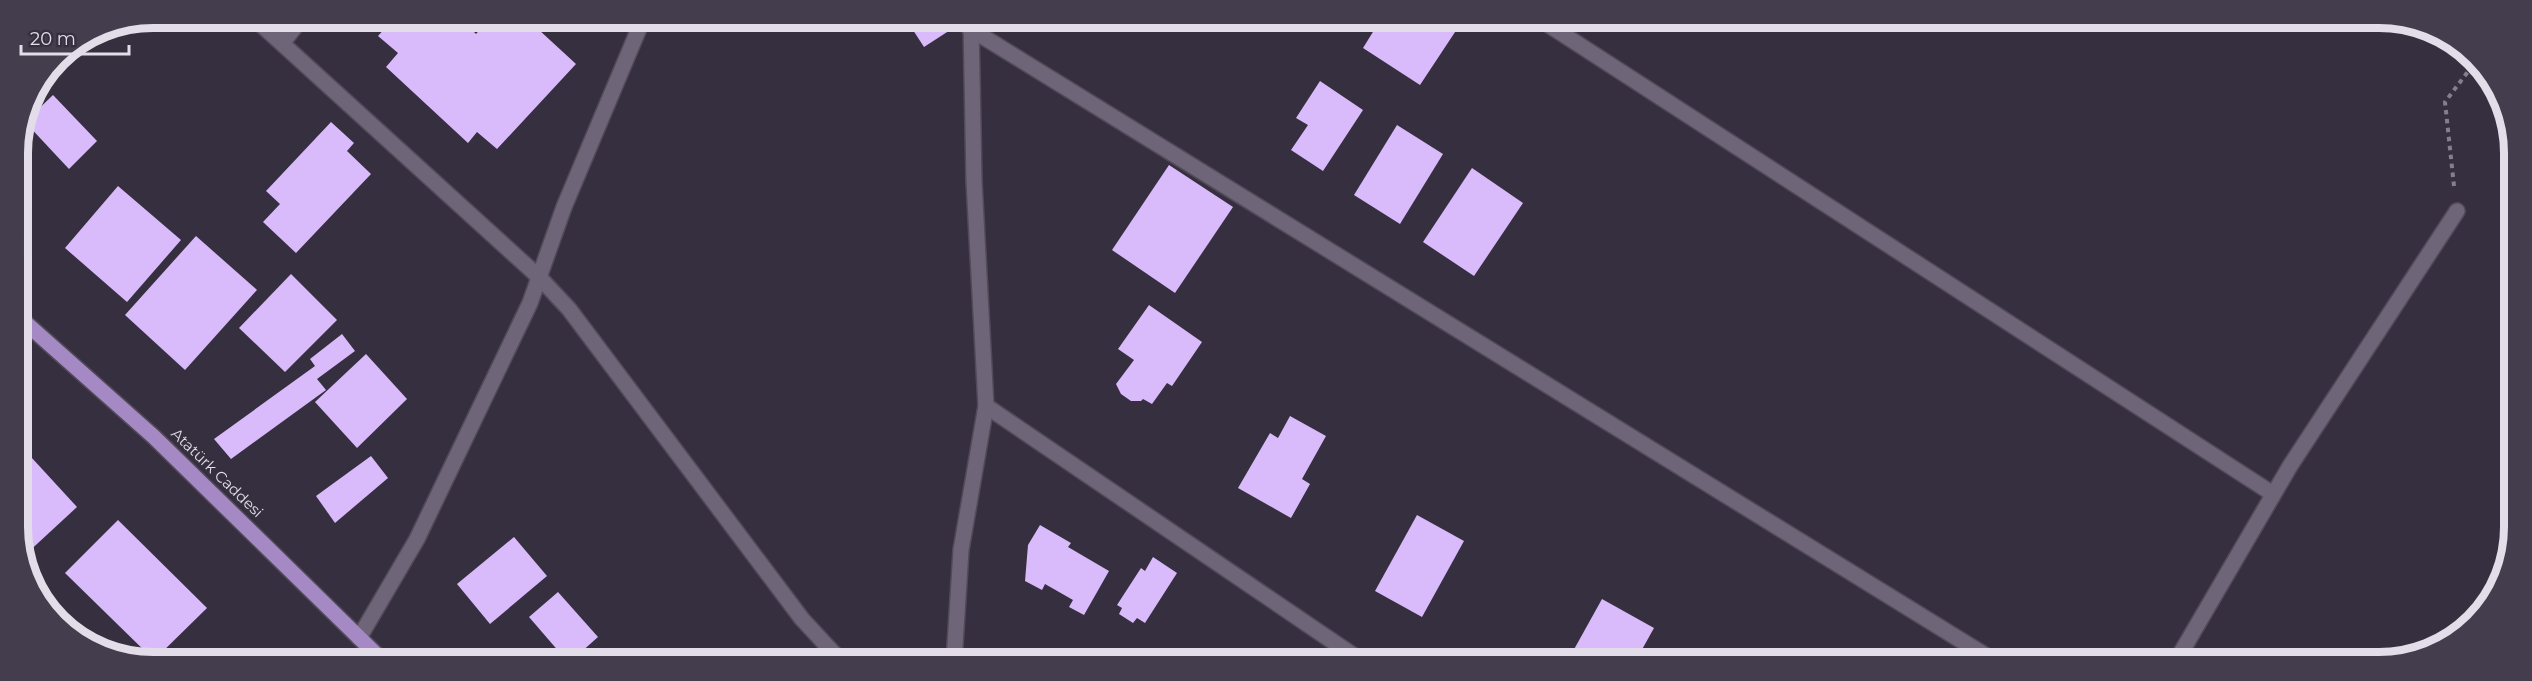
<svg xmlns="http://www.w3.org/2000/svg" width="2532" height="681" font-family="Montserrat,sans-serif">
  <rect width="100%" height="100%" fill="#362f3f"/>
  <!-- building -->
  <g fill="#d9bbfc">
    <polygon points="394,18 428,18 433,23 437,18 460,18 476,34 490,18 526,18 576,64 497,149 477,132 468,143 386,67 398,53 378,36"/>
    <polygon points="923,19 955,19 958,25 924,47 911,27"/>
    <polygon points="1381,19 1419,20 1463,20 1420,85 1363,48"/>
    <polygon points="107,27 88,50 79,43 102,28"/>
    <polygon points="1320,81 1363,110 1323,171 1291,150 1308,125 1296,118"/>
    <polygon points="53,95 97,141 69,169 25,122"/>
    <polygon points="331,122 354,143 347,151 371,174 296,253 263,222 280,204 266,191"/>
    <polygon points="1397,125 1443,154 1400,224 1354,195"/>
    <polygon points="1169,165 1233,207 1175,293 1112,250"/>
    <polygon points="1472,168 1523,203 1474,276 1423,242"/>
    <polygon points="118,186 181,240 127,302 65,248"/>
    <polygon points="196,236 257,290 185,370 125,315"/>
    <polygon points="291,274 337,320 285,372 239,328"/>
    <polygon points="1149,305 1202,342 1172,386 1167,383 1152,404 1143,399 1141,401 1131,401 1121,394 1116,384 1134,360 1118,349"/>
    <polygon points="342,334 355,351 317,379 326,390 231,459 214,439 315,366 310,359"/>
    <polygon points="366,354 407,399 357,448 315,402"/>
    <polygon points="1290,416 1326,436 1302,479 1310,484 1291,518 1238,488 1270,433 1278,438"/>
    <polygon points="20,445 77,507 24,556 21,553"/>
    <polygon points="371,456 388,478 335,523 316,496"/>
    <polygon points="1417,515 1464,541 1422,617 1375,591"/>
    <polygon points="118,520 207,608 154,660 65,573"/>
    <polygon points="1040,525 1071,543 1068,547 1109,571 1084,615 1069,607 1073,600 1045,584 1042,590 1025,581 1028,545"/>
    <polygon points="514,537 547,576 490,624 457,584"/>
    <polygon points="1153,557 1177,573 1145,623 1137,618 1133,623 1119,614 1122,608 1117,605 1141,568 1145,571"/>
    <polygon points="558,592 598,637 571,661 567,661 529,617"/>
    <polygon points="1602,599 1654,628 1635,662 1567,662"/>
  </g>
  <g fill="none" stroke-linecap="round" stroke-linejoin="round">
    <defs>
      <g id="minor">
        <polyline points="254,18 540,278 569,309 802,619 841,661"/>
        <polyline points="1541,20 2273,494"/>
        <polyline points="969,28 1996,662"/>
        <polyline points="283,42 302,18"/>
        <polyline points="986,406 1363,662"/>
        <polyline points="359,638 417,539 530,303 564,207 643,19"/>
        <polyline points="954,661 961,550 986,406 974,181 971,22"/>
        <polyline points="2175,663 2290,466 2457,211"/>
      </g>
      <polyline id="major" points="19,317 154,437 383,661"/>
    </defs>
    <!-- minor casing -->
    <use href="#minor" stroke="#514a58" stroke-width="18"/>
    <!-- major casing -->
    <use href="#major" stroke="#514a58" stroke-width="18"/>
    <!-- path -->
    <polyline stroke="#857f8d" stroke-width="4" stroke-dasharray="4.5 4.5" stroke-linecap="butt" points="2454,186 2445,102 2476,61"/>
    <!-- minor -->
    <use href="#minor" stroke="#6e6578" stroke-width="15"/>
    <!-- major -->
    <use href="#major" stroke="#a589c4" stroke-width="15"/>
  </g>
  <g text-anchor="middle" stroke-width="6" stroke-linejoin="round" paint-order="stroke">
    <!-- street labels -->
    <g font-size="15" fill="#e2dde8" stroke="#362f3f">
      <text transform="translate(217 473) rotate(44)" y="5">Atatürk Caddesi</text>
    </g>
  </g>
  <!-- crop -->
  <path d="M0 0H2532V681H0ZM153 28H2379A125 125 0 0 1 2504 153V527A125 125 0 0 1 2379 652H153A125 125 0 0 1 28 527V153A125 125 0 0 1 153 28Z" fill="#443d4d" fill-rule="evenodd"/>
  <path fill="none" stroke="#e2dde8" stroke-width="8" d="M153 28H2379A125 125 0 0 1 2504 153V527A125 125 0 0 1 2379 652H153A125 125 0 0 1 28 527V153A125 125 0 0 1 153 28Z"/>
  <!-- scale -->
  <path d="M21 45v9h108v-9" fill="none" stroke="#e2dde8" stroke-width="3"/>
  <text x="30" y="45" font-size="18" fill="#e2dde8" stroke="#362f3f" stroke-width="4.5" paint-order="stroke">20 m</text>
</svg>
